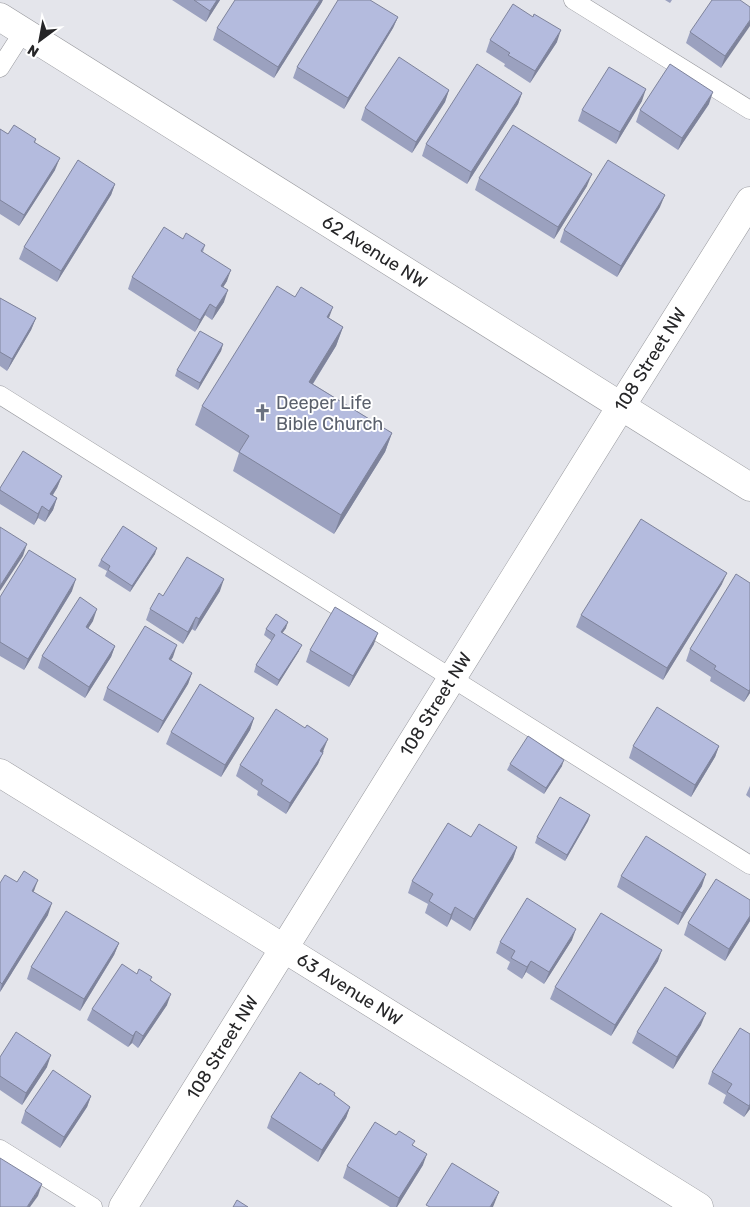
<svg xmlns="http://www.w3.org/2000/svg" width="750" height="1207" font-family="Rubik,sans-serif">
  <rect width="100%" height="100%" fill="#e4e5eb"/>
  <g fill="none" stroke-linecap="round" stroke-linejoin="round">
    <defs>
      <g id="lane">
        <polyline points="573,0 750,110"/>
        <polyline points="0,68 23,32"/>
        <polyline points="0,395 750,865"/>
        <polyline points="0,1149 93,1207"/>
      </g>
      <g id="street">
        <path id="s1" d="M0,17L750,487"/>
        <path id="s2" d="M0,773L248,926L699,1207"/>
        <path id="s3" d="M123,1207C333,872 539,535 750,201"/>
      </g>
    </defs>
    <!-- lane casing -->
    <use href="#lane" stroke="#97989d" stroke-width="19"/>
    <!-- street casing -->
    <use href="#street" stroke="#97989d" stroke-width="29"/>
    <!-- lane -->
    <use href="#lane" stroke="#fff" stroke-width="18"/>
    <!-- street -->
    <use href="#street" stroke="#fff" stroke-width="28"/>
  </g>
  <!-- wall -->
  <g fill="#9ba1bf">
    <polygon points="172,0 220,0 206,22"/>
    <polygon points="665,0 672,0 670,3"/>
    <polygon points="322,2 274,78 213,40 217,28"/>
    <polygon points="750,7 721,68 686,43 690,32"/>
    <polygon points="398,17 393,28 344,109 293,78 297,67"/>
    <polygon points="490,40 557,42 530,83 504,66 505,64 486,52"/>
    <polygon points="449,90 445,102 412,153 361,120 365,108"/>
    <polygon points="522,93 518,104 467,184 422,156 426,144"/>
    <polygon points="642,101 616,144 578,121 582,110"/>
    <polygon points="709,104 678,150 636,122 640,110"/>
    <polygon points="0,129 8,134 36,139 35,143 55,170 19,226 0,214"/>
    <polygon points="479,178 587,186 554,239 475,190"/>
    <polygon points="115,184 111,195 57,282 19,259 24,247"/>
    <polygon points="660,207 617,277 560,242 564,230"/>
    <polygon points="183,239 205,245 203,252 227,281 223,287 224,302 212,320 205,315 195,332 128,289 132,277"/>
    <polygon points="0,298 36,318 31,330 7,371 0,366"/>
    <polygon points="329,318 343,327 336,346 313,384 392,433 385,452 334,534 233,471 239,453 195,425 202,406"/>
    <polygon points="223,344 221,351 198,390 175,376 177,370"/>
    <polygon points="62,476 57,488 53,495 57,498 53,510 45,522 38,518 34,525 0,504 0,488"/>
    <polygon points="155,554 130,592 105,576 107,571 98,566 101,560"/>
    <polygon points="750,583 750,693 744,702 710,681 711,677 686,661 690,649"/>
    <polygon points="722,584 663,680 576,627 581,615"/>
    <polygon points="72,591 24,670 0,656 0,597"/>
    <polygon points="220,591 195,631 192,629 183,644 146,620 150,609 163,596"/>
    <polygon points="93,621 88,628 115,646 111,657 85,698 38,668 42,656"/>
    <polygon points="286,628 282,633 299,651 277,686 254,672 256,665 272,641 264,635 266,629"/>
    <polygon points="374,644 349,687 306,662 310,650"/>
    <polygon points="173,657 171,660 192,673 188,684 158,733 103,700 107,688"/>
    <polygon points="254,718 250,730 221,777 166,744 171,732"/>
    <polygon points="633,746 719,746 715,757 691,797 629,758"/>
    <polygon points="324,751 318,764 286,814 257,795 258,791 236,776 240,765"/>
    <polygon points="510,764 562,766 544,794 507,770"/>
    <polygon points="750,786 750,798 746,795"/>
    <polygon points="590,815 588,821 565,861 535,843 537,837"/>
    <polygon points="471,837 517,847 513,859 470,931 451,919 447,927 425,913 428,904 408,893 412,881"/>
    <polygon points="621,876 702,886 678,925 617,887"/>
    <polygon points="0,883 34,892 48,915 0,992"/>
    <polygon points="750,900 750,921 725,961 684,935 688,923"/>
    <polygon points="572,940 544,984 526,972 522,979 507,969 510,962 496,953 500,942"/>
    <polygon points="119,943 114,955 80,1011 27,979 31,967"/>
    <polygon points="658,961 611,1036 550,999 555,987"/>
    <polygon points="137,974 151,980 167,1005 138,1048 132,1043 128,1047 87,1020 92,1009"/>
    <polygon points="701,1025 673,1069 632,1043 637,1032"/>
    <polygon points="750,1034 750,1109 744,1117 723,1103 726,1095 708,1084 712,1072"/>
    <polygon points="0,1057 47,1067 22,1105 0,1090"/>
    <polygon points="91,1096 87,1107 60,1148 21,1123 25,1111"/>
    <polygon points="334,1096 350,1107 346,1118 318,1162 267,1128 271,1117"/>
    <polygon points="413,1145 423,1165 397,1207 390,1207 343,1178 347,1166"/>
  </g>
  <!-- shaded-wall -->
  <g fill="#7e839b">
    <polygon points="217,0 220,0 206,22 210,11"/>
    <polygon points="320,0 323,0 322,2 274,78 278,67"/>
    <polygon points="398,17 393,28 344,109 348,98"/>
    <polygon points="750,20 750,26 721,68 725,56"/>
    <polygon points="561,30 557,42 530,83 535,71"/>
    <polygon points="646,89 642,101 616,144 620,132"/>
    <polygon points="449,90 445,102 412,153 416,142"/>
    <polygon points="713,92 709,104 678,150 682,138"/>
    <polygon points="522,93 518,104 467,184 471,172"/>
    <polygon points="60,158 55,170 19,226 24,215"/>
    <polygon points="592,174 587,186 554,239 558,227"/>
    <polygon points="115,184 111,195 57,282 61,271"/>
    <polygon points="665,195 660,207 617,277 621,266"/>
    <polygon points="231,270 227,281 217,297 221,286"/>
    <polygon points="228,290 224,302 212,320 216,308"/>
    <polygon points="210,304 205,315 195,332 200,320"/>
    <polygon points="333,307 326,326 327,317"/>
    <polygon points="36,318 31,330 7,371 12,359"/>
    <polygon points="343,327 336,346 302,401 309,382"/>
    <polygon points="223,344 221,351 198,390 200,383"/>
    <polygon points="392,433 385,452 334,534 341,515"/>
    <polygon points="62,476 57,488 46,505 50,494"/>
    <polygon points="57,498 53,510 45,522 49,511"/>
    <polygon points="42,506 38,518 34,525 38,514"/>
    <polygon points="27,544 23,556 0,591 0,586"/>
    <polygon points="157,548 155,554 130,592 132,586"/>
    <polygon points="727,573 722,584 663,680 667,668"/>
    <polygon points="76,579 72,591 24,670 28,659"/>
    <polygon points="224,579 220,591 195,631 199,619"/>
    <polygon points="97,609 93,621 82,638 86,627"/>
    <polygon points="196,617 192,629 183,644 188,632"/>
    <polygon points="288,622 286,628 279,638 281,632"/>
    <polygon points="378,633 374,644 349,687 353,676"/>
    <polygon points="177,645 173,657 164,671 169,659"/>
    <polygon points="302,645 299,651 277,686 279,680"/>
    <polygon points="115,646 111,657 85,698 89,687"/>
    <polygon points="192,673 188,684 158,733 163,721"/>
    <polygon points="750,689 750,693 744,702 749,691"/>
    <polygon points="254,718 250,730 221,777 225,765"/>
    <polygon points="328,739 318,764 286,814 290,803 320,751"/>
    <polygon points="719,746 715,757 691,797 695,785"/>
    <polygon points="564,760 562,766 544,794 546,788"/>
    <polygon points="590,815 588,821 565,861 567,855"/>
    <polygon points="517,847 513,859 470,931 474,919"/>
    <polygon points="706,874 702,886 678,925 682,913"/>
    <polygon points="38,880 34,891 27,902 32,891"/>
    <polygon points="52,903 48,915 0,992 2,984"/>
    <polygon points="455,907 451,919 447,927 451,915"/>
    <polygon points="750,916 750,921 725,961 729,949"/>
    <polygon points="576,929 572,940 544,984 549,972"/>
    <polygon points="119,943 114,955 80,1011 84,999"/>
    <polygon points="662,950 658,961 611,1036 615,1025"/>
    <polygon points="531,961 526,972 522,979 527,967"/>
    <polygon points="171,994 167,1005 138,1048 143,1036"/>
    <polygon points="706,1013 701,1025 673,1069 677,1057"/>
    <polygon points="136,1031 132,1043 128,1047 133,1036"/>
    <polygon points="51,1055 47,1067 22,1105 26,1093"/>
    <polygon points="91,1096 87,1107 60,1148 64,1137"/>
    <polygon points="750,1104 750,1109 744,1117 749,1106"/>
    <polygon points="350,1107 346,1118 318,1162 322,1150"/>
    <polygon points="427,1154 423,1165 397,1207 396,1207 399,1198"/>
    <polygon points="42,1184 38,1196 30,1207 27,1207"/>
    <polygon points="499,1192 493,1207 490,1207"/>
  </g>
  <!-- building -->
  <g fill="#b4bbde" stroke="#7e839b">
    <polygon points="194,0 217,0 210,11"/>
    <polygon points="235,0 320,0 278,67 217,28"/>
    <polygon points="338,0 370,0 398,17 348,98 297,67"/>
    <polygon points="712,0 740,0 750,7 750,20 725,56 690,32"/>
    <polygon points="513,4 533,17 534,14 561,30 535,71 508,55 510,53 490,40"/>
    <polygon points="399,57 449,90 416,142 365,108"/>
    <polygon points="477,64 522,93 471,172 426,144"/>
    <polygon points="670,64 713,92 682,138 640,110"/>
    <polygon points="609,67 646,89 620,132 582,110"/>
    <polygon points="14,125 36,139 34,142 60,158 24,215 0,200 0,129 8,134"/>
    <polygon points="513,125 592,174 558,227 479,178"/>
    <polygon points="78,160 115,184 61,271 24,247"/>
    <polygon points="608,160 665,195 621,266 564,230"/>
    <polygon points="164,227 183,239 186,233 205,245 201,251 231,270 221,286 228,290 216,308 210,304 200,320 132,277"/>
    <polygon points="277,286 295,297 301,287 333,307 327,317 343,327 309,382 392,433 341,515 239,452 249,436 202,406"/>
    <polygon points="0,298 36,318 12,359 0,352"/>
    <polygon points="200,331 223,344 200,383 177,370"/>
    <polygon points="23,451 62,476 50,494 57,498 49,511 42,506 38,514 0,490 0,488"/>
    <polygon points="641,519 727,573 667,668 581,615"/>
    <polygon points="123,526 157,548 132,586 108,570 110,566 101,560"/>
    <polygon points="0,527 27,544 0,586"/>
    <polygon points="29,550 76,579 28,659 0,642 0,597"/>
    <polygon points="187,557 224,579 199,619 196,617 188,632 150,609 159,593 163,596"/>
    <polygon points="736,574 750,583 750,689 749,691 714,669 716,666 690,649"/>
    <polygon points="80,597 97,609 86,627 115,646 89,687 42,656"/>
    <polygon points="335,607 378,633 353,676 310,650"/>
    <polygon points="276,614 288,622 281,632 302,645 279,680 256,665 275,635 266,629"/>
    <polygon points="145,626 177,645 169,659 192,673 163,721 107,688"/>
    <polygon points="200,684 254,718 225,765 171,732"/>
    <polygon points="657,707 719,746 695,785 633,746"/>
    <polygon points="276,709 305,728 307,725 328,739 320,751 323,753 290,803 261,784 263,780 240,765"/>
    <polygon points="528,736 564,760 546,788 510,764"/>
    <polygon points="560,797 590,815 567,855 537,837"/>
    <polygon points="448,823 471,837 479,824 517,847 474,919 455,907 451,915 429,901 433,894 412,881"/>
    <polygon points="646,836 706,874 682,913 621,876"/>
    <polygon points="24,871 38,880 32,891 52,903 2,984 0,982 0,883 5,875 17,882"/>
    <polygon points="716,879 750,900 750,916 729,949 688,923"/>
    <polygon points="527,898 576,929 549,972 531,961 527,967 511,958 515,951 500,942"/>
    <polygon points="66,911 119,943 84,999 31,967"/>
    <polygon points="601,913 662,950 615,1025 555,987"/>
    <polygon points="122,964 137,974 139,969 152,977 150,980 171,994 143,1036 136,1031 133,1036 92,1009"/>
    <polygon points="665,987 706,1013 677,1057 637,1032"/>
    <polygon points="740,1028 750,1034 750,1104 749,1106 727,1092 732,1084 712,1072"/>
    <polygon points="16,1032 51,1055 26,1093 0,1076 0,1057"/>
    <polygon points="53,1070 91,1096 64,1137 25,1111"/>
    <polygon points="300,1072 319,1085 320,1083 335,1093 334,1095 350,1107 322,1150 271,1117"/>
    <polygon points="375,1122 396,1135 399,1131 415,1141 412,1145 427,1154 399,1198 347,1166"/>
    <polygon points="0,1158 42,1184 27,1207 0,1207"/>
    <polygon points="452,1163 499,1192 490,1207 430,1207 426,1205"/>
    <polygon points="237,1200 248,1207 233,1207"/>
  </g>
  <!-- icons -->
  <defs>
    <symbol id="church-bare" viewBox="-9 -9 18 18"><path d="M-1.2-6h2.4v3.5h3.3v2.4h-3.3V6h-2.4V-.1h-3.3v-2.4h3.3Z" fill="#6b7280" stroke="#fff" stroke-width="2.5" paint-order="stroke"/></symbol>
  </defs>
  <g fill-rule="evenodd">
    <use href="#church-bare" x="250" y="400" width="25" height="25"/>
  </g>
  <g text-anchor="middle" stroke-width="4" stroke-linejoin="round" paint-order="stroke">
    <!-- street labels -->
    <g font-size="18" fill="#262628" stroke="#fff">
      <text dy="6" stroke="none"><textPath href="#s1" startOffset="442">62 Avenue NW</textPath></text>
      <text dy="6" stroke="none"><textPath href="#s3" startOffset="998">108 Street NW</textPath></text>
      <text dy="6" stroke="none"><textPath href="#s3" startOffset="592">108 Street NW</textPath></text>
      <text dy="6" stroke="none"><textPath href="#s2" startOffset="411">63 Avenue NW</textPath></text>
      <text dy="6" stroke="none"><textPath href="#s3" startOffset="188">108 Street NW</textPath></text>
    </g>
    <!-- worship labels -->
    <g font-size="18" fill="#5b616d" stroke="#fff" text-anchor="start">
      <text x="276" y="409">Deeper Life<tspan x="276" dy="21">Bible Church</tspan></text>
    </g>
  </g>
  <!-- north arrow -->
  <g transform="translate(40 40) rotate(212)" stroke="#ffffff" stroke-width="4" paint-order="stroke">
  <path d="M0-4L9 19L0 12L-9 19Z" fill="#262628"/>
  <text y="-8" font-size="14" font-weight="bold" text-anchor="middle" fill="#262628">N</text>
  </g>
</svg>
